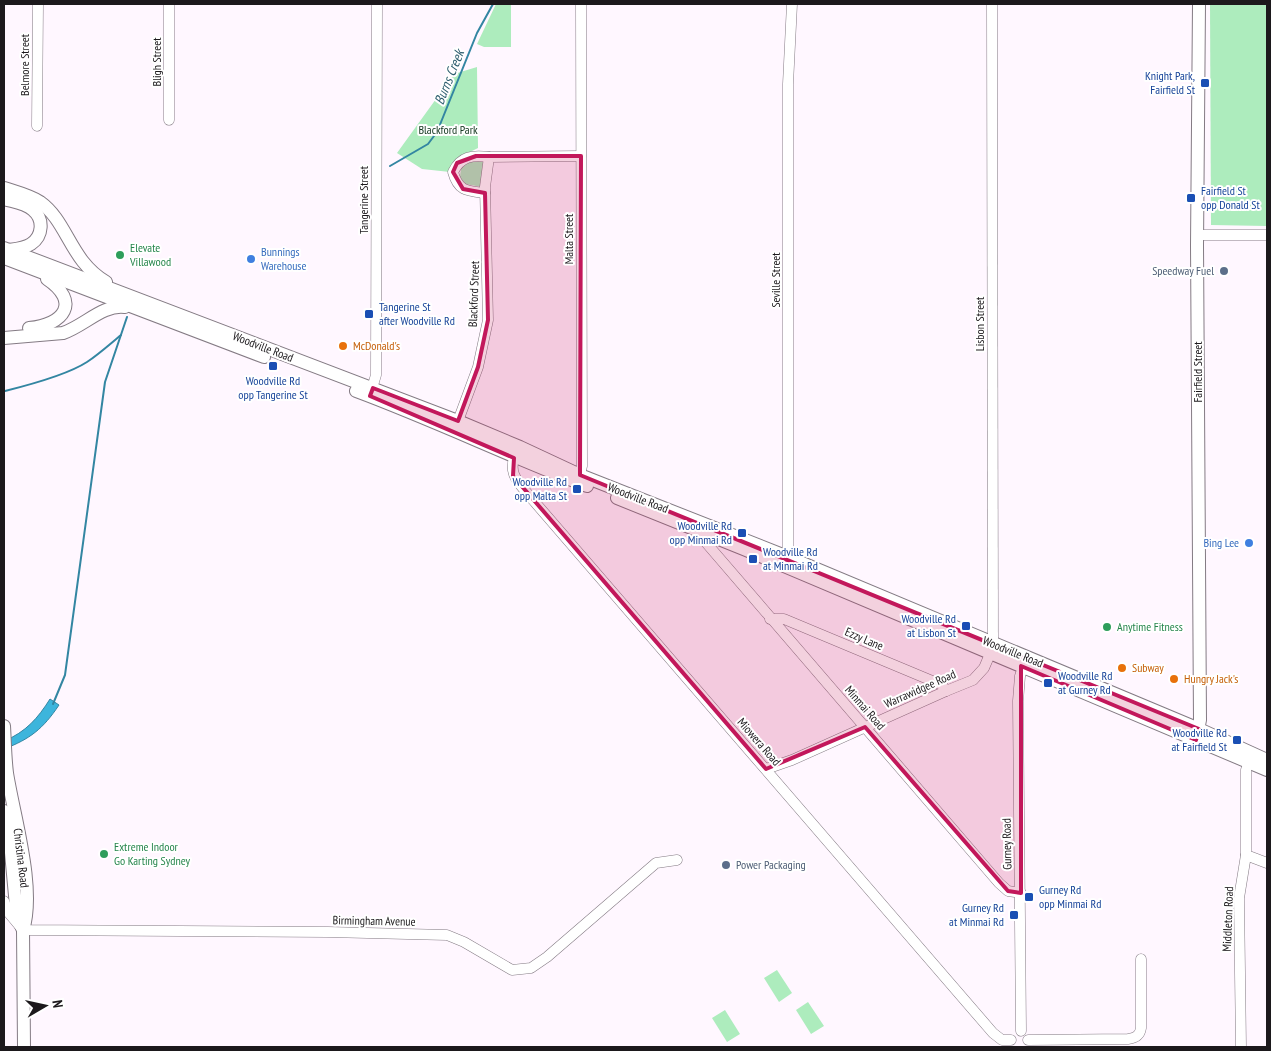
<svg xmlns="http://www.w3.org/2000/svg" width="1271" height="1051" font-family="'PT Sans Narrow',sans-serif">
  <rect width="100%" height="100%" fill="#fff7ff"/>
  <!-- green -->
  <g fill="#adecbd">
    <polygon points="496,4 511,4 511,47 484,47 477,44"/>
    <polygon points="1210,4 1267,4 1267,226 1211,225"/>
    <polygon points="477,67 478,148 456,159 450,172 422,169 397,153 454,74"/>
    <polygon points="476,160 483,161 482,187 465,184 460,177 461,168 466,163"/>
    <polygon points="777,970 792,993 779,1002 764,978"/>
    <polygon points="808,1002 824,1026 811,1034 796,1010"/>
    <polygon points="725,1010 740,1034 727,1042 712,1018"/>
  </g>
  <!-- water -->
  <path fill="#3db5dc" stroke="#3386a2" d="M50,699L59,705C43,729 30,739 4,749V741C26,732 38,718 50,699Z"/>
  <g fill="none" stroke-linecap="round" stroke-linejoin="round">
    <!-- stream -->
    <g stroke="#3386a2" stroke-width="2">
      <polyline points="390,166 428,144 437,132 477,33 493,4"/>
      <path d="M5,391C29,385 67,375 87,362C99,354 110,344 121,335"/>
      <polyline points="53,704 65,675 105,382 127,317"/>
    </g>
    <defs>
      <g id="minor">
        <polyline points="992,4 993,644"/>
        <polyline points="169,120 169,4"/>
        <polyline points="37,126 38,4"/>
        <path d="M485,193C467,191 458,191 453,172C461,156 472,155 489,157"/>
        <polyline points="1197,235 1267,235"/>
        <polyline points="370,395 376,375 377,4"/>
        <polyline points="458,421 478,367 488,320 485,187 489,157 581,156"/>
        <path d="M517,452C505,473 520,484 533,500L993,1033L1002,1040H1011"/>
        <polyline points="580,475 582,466 581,4"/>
        <polyline points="696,531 999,883 1008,891 1021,893"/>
        <polyline points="788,557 788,84 792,4"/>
        <polyline points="770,619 784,619 942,685 946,691"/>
        <polyline points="766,769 792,760 946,691 973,680 984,668 990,654"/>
        <polyline points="1246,855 1267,863"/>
        <polyline points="4,901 8,912 23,930 328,932 447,935 464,942 512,970 531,968 547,957 656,863 677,860"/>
        <polyline points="1021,1031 1018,701 1020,676 1025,661"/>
        <path d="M1028,1040L1128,1039C1136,1038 1140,1035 1141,1028V959"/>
        <polyline points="1241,1047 1239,898 1246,855 1246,770 1249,762"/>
      </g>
      <g id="major">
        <path d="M4,188C16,192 29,195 40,202C68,222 70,261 106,282"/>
        <path d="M4,199C14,202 25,203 33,210C44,219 43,236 31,244C25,248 16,249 9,250"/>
        <polyline points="4,248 458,421 520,447 580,475 788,557 1199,729 1267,760"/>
        <polyline points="4,258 264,357"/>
        <path d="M29,328C64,325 81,302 47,279"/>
        <path d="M4,338L63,333C84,326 103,304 125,307"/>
        <path d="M356,391C434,420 509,456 587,486"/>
        <polyline points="617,498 746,550 1267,770"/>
        <path d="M4,726C5,742 5,757 7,773C14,817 36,888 23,930L24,1047"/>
        <polyline points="1197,735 1200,720 1197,245 1199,4"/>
        <polyline points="4,811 10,842 17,917 23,930"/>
      </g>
    </defs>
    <!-- minor casing -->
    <use href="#minor" stroke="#847b84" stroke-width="11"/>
    <!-- major casing -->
    <use href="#major" stroke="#847b84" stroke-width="14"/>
    <!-- minor -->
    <use href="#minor" stroke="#fff" stroke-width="10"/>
    <!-- major -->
    <use href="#major" stroke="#fff" stroke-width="12"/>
  </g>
  <!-- marked area -->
  <path fill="#c2185b" fill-opacity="0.2" stroke="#c2185b" stroke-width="4" stroke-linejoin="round" d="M476,156H581L580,475L1199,729L1196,740L1021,666V893L1008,891L865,727L766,769L513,476L514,458L370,396L373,388L458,421L478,367L488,320L485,193L463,189L453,172L457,163Z"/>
  <!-- markers -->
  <g fill="#1a4fb4" stroke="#fff" stroke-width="2">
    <rect x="1200" y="78" width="10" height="10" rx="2.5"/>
    <rect x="1186" y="193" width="10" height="10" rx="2.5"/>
    <rect x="364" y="309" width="10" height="10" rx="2.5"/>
    <rect x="268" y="361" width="10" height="10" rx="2.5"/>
    <rect x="572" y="484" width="10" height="10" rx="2.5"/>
    <rect x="737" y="528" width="10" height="10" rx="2.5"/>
    <rect x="748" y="554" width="10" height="10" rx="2.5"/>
    <rect x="961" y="621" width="10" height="10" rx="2.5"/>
    <rect x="1043" y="678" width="10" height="10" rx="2.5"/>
    <rect x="1232" y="735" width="10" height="10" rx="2.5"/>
    <rect x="1024" y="892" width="10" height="10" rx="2.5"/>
    <rect x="1009" y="910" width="10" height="10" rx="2.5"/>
  </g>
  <g fill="#2e9e5b" stroke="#fff" stroke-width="2">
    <circle cx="120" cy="255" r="5"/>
    <circle cx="1107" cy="627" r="5"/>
    <circle cx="104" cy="854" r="5"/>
  </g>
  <g fill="#3f7fe0" stroke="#fff" stroke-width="2">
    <circle cx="251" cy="259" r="5"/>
    <circle cx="1249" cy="543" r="5"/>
  </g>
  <g fill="#5c6f8a" stroke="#fff" stroke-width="2">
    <circle cx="1224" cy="271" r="5"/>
    <circle cx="726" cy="865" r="5"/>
  </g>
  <g fill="#e8710a" stroke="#fff" stroke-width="2">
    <circle cx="343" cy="346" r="5"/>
    <circle cx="1122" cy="668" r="5"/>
    <circle cx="1174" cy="679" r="5"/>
  </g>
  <g text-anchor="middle" stroke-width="4" stroke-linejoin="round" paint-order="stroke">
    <!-- street labels -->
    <g font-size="12" fill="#1c191c" stroke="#fff">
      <text transform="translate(157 62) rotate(-90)" y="4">Bligh Street</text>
      <text transform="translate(25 65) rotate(-90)" y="4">Belmore Street</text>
      <text transform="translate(364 200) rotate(-90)" y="4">Tangerine Street</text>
      <text transform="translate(569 239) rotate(-90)" y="4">Malta Street</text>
      <text transform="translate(776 280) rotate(-90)" y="4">Seville Street</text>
      <text transform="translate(474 294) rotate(-88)" y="4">Blackford Street</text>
      <text transform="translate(980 324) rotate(-90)" y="4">Lisbon Street</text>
      <text transform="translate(263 347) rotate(21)" y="4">Woodville Road</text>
      <text transform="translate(1198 372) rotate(-90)" y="4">Fairfield Street</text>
      <text transform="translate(638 498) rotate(21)" y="4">Woodville Road</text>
      <text transform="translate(864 639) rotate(23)" y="4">Ezzy Lane</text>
      <text transform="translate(1013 652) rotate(22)" y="4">Woodville Road</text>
      <text transform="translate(920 689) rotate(-24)" y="4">Warrawidgee Road</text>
      <text transform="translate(865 708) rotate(49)" y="4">Minmai Road</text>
      <text transform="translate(759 742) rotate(49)" y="4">Miowera Road</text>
      <text transform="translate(1007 844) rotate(-91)" y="4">Gurney Road</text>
      <text transform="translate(21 858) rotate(83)" y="4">Christina Road</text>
      <text transform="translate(1228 919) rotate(-88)" y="4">Middleton Road</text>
      <text transform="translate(374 921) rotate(1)" y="4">Birmingham Avenue</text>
    </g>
    <!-- transit labels -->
    <g font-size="12" fill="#164399" stroke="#fff" text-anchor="end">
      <text x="1195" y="80">Knight Park,<tspan x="1195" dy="14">Fairfield St</tspan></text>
      <text x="1201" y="195" text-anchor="start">Fairfield St<tspan x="1201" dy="14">opp Donald St</tspan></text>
      <text x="379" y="311" text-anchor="start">Tangerine St<tspan x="379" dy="14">after Woodville Rd</tspan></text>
      <text x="273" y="385" text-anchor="middle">Woodville Rd<tspan x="273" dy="14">opp Tangerine St</tspan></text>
      <text x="567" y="486">Woodville Rd<tspan x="567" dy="14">opp Malta St</tspan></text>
      <text x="732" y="530">Woodville Rd<tspan x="732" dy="14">opp Minmai Rd</tspan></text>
      <text x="763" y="556" text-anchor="start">Woodville Rd<tspan x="763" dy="14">at Minmai Rd</tspan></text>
      <text x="956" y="623">Woodville Rd<tspan x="956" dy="14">at Lisbon St</tspan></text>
      <text x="1058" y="680" text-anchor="start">Woodville Rd<tspan x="1058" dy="14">at Gurney Rd</tspan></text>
      <text x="1227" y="737">Woodville Rd<tspan x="1227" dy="14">at Fairfield St</tspan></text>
      <text x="1039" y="894" text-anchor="start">Gurney Rd<tspan x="1039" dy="14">opp Minmai Rd</tspan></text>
      <text x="1004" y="912">Gurney Rd<tspan x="1004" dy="14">at Minmai Rd</tspan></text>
    </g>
    <!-- park labels -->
    <g font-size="12" fill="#11351d" stroke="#fff">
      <text x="448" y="134">Blackford Park</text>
    </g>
    <!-- leisure labels -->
    <g font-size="12" fill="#27864d" stroke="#fff" text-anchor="start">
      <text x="130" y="252">Elevate<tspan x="130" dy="14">Villawood</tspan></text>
      <text x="1117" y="631">Anytime Fitness</text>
      <text x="114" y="851">Extreme Indoor<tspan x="114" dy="14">Go Karting Sydney</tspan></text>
    </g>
    <!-- shop labels -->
    <g font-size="12" fill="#366cbe" stroke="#fff" text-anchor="start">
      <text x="261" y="256">Bunnings<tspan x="261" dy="14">Warehouse</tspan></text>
      <text x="1239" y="547" text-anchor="end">Bing Lee</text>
    </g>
    <!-- service labels -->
    <g font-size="12" fill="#4e5e75" stroke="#fff" text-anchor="end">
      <text x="1214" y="275">Speedway Fuel</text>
      <text x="736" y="869" text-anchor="start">Power Packaging</text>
    </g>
    <!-- food labels -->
    <g font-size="12" fill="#c56008" stroke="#fff" text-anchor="start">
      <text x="353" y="350">McDonald's</text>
      <text x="1132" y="672">Subway</text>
      <text x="1184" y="683">Hungry Jack's</text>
    </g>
    <!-- water labels -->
    <g font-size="14" font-style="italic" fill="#2e5e6f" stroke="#fff">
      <text transform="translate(449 77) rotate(-68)" y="5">Burns Creek</text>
    </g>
  </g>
  <!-- border -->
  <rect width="1271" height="1051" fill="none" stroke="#1c191c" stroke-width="10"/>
  <!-- north arrow -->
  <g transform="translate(45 1006) rotate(81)" stroke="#ffffff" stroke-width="4" paint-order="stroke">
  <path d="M0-4L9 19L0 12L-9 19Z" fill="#1c191c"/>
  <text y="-8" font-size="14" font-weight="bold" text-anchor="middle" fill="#1c191c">N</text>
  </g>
</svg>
